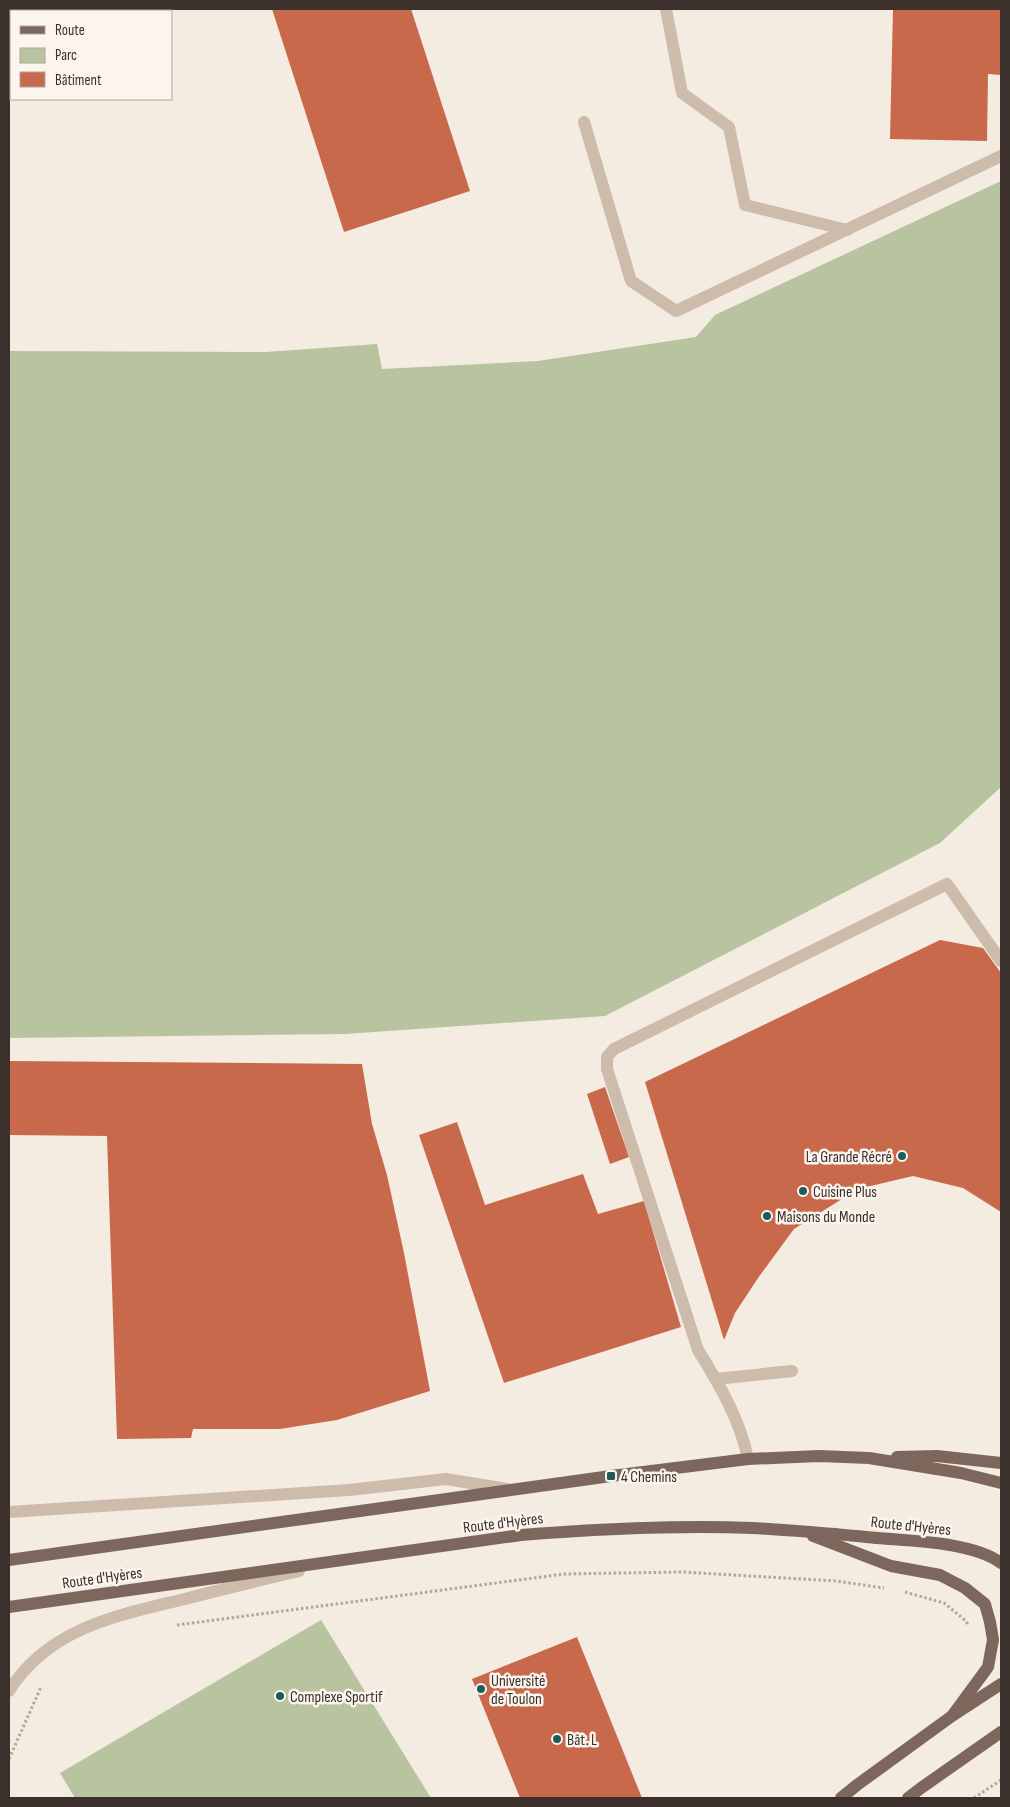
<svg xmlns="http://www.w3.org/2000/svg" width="1010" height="1807" font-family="'Sofia Sans Condensed',sans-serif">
  <rect width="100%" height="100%" fill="#f4ebe1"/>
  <!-- green -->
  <g fill="#b8c4a0">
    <polygon points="1001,181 1001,787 940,843 605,1016 345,1034 9,1038 9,351 266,352 377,344 382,369 538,361 696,337 715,315"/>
    <polygon points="321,1620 431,1798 75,1798 60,1773"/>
  </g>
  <!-- building -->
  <g fill="#c8694b">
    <polygon points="272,9 411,9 470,191 344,232"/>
    <polygon points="893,9 1001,9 1001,75 988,74 987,141 890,139"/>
    <polygon points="940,940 983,948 1001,973 1001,1212 963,1188 913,1176 858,1189 794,1229 758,1278 735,1313 724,1340 645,1082"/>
    <polygon points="9,1061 362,1064 372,1124 387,1175 404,1253 430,1391 337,1420 280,1429 193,1429 191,1438 117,1439 107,1136 9,1135"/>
    <polygon points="605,1087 629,1157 610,1164 587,1094"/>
    <polygon points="457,1122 485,1205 583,1174 598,1214 644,1201 681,1327 504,1383 419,1135"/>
    <polygon points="577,1637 642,1798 520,1798 472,1679"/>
  </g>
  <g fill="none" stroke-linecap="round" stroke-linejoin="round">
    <!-- path -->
    <g stroke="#b9a596" stroke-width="3" stroke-dasharray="2.5 2.5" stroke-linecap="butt">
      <polyline points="905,1592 944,1603 966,1621 968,1625"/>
      <polyline points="177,1625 564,1574 682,1572 836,1581 884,1588"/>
      <polyline points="9,1759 41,1687"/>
      <polyline points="974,1798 1001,1780"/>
    </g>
    <!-- minor -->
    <g stroke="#cdbbac" stroke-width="12">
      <polyline points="666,9 682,93 729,127 745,205 847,230"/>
      <polyline points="584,122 631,281 676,311 1001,156"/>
      <polyline points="716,1379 792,1371"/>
      <path d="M748,1459C740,1419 719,1384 698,1350L607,1069V1057L614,1049L947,884L1001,961"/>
      <polyline points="9,1512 349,1490 446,1479 507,1489"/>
      <path d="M9,1691C48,1628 118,1615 185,1599C223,1589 261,1580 299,1571"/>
    </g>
    <!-- major -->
    <g stroke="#7d675c" stroke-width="12">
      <polyline points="897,1457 937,1456 1001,1463"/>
      <polyline points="813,1536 891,1566 940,1575 965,1588 985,1604 990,1622 993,1640 988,1667 952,1716"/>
      <polyline points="9,1560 611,1476 748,1459 819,1456 869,1458 961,1473 1001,1483"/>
      <path d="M9,1607L521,1535C598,1529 675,1525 752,1528C794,1530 835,1534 877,1538C912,1541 973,1542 1001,1563"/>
      <polyline points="841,1798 857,1785 952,1716 1001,1684"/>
      <polyline points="908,1798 921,1788 1001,1732"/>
    </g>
  </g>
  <!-- markers -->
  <g fill="#1f5a5e" stroke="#fbf5ee" stroke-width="2">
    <circle cx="902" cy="1156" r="5"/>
    <circle cx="803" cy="1191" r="5"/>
    <circle cx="767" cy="1216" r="5"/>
    <rect x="606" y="1471" width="10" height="10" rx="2.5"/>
    <circle cx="481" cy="1689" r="5"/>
    <circle cx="280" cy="1696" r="5"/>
    <circle cx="557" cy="1739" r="5"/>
  </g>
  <g text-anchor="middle" stroke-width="5" stroke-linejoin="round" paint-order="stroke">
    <!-- poi labels -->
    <g font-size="16" fill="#3b302b" stroke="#fbf5ee" text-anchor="start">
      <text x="892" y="1162" text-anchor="end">La Grande Récré</text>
      <text x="813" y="1197">Cuisine Plus</text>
      <text x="777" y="1222">Maisons du Monde</text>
      <text x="621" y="1482">4 Chemins</text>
      <text x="491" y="1686">Université<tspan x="491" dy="18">de Toulon</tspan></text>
      <text x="290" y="1702">Complexe Sportif</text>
      <text x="567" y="1745">Bât. L</text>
    </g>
    <!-- street labels -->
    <g font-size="16" fill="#3b302b" stroke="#fbf5ee">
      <text transform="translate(503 1522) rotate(-7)" y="6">Route d'Hyères</text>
      <text transform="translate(911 1525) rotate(6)" y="6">Route d'Hyères</text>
      <text transform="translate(102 1577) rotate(-8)" y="6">Route d'Hyères</text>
    </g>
  </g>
  <!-- border -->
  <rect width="1010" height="1807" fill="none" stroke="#3b302b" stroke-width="20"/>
  <!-- legend -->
  <rect x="10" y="10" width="162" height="90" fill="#fbf5ee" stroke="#aea6a0"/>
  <rect x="20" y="26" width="25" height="8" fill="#7d675c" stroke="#aea6a0"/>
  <text x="55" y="35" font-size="15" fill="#3b302b">Route</text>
  <rect x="20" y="48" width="25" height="15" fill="#b8c4a0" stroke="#aea6a0"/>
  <text x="55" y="60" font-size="15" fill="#3b302b">Parc</text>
  <rect x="20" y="72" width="25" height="15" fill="#c8694b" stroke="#aea6a0"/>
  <text x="55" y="85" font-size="15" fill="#3b302b">Bâtiment</text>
</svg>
